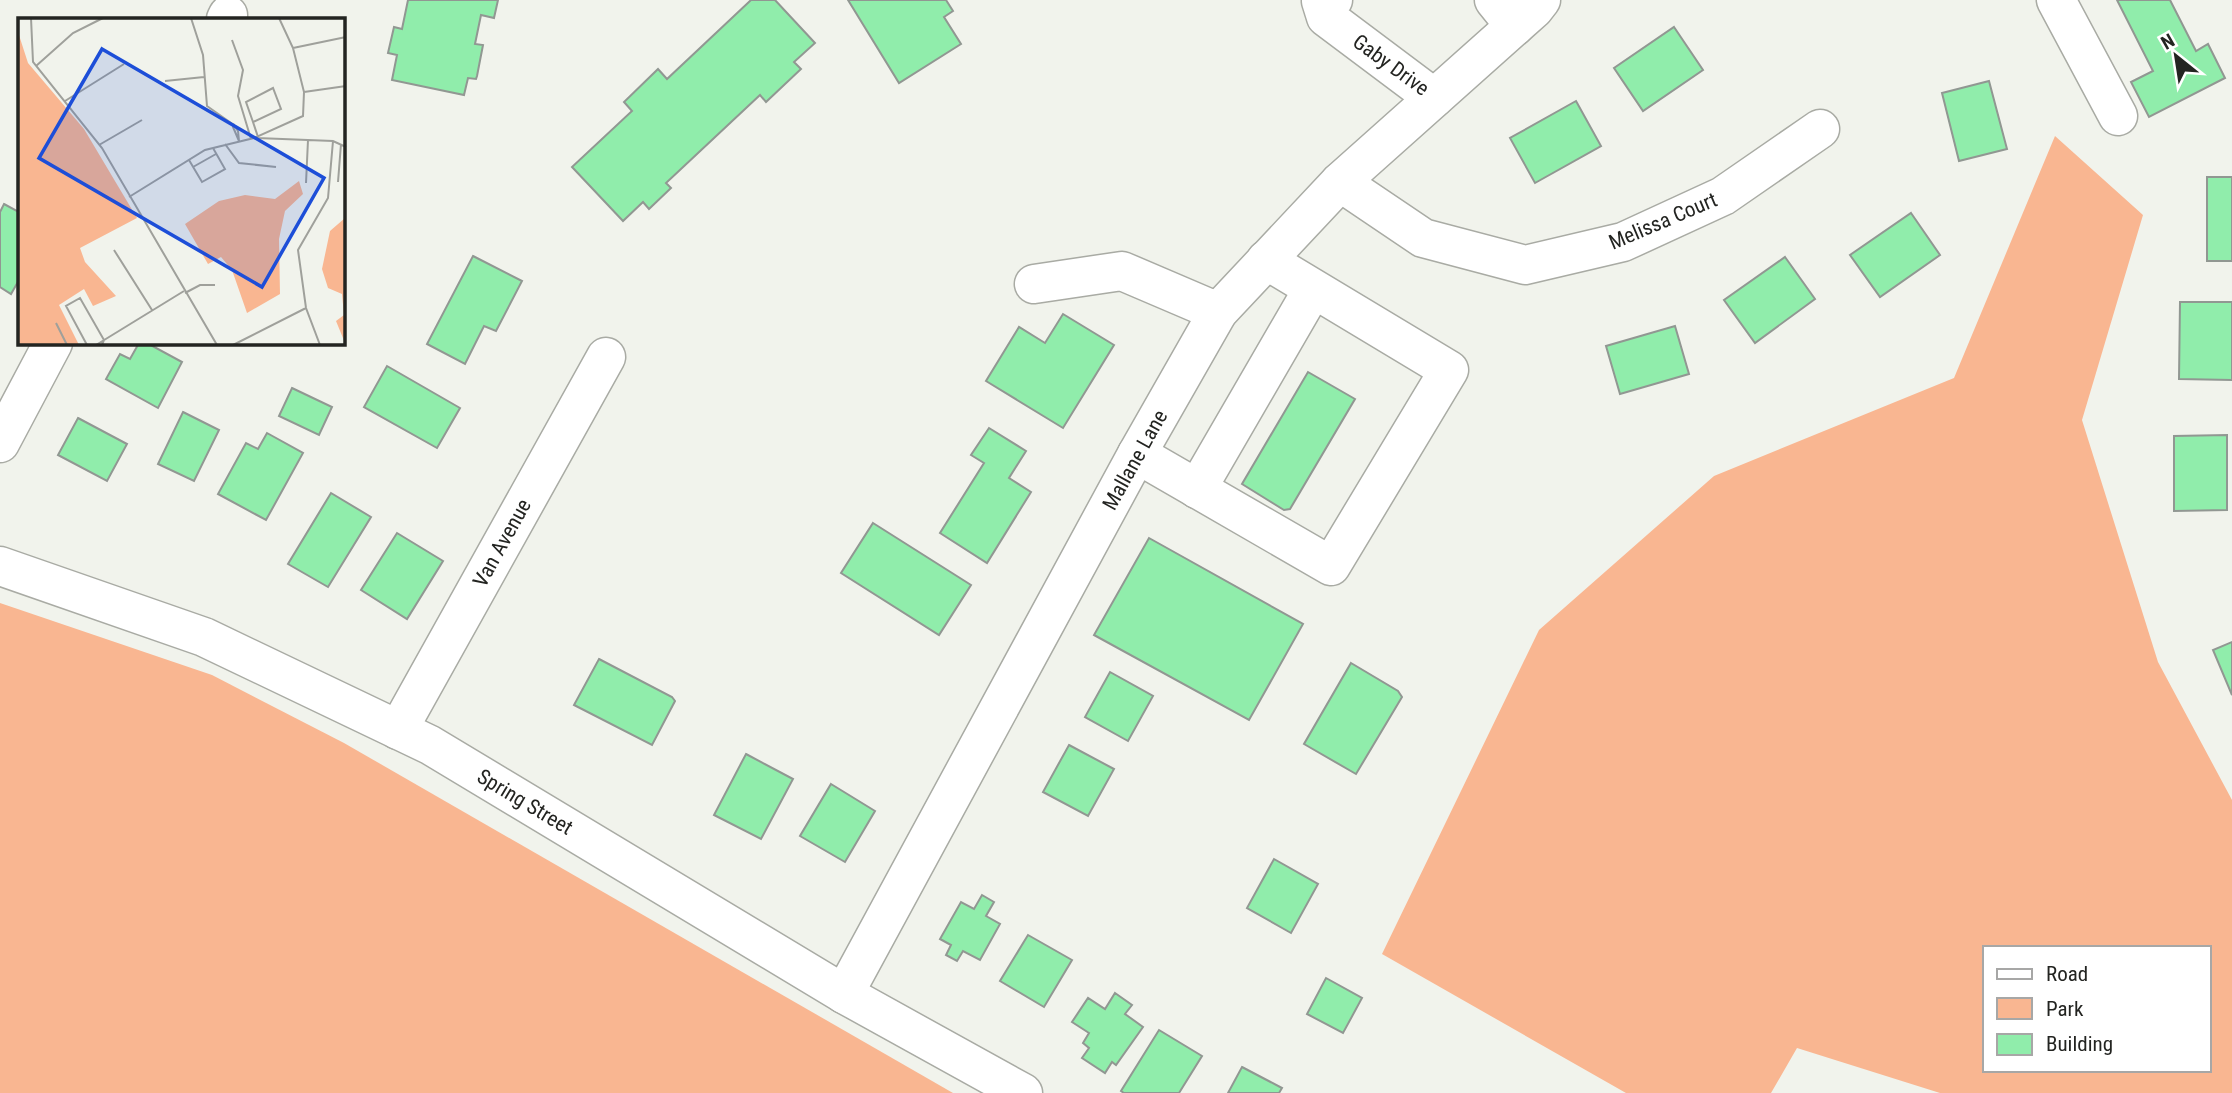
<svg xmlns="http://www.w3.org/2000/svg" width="2232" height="1093" font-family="'Roboto Condensed',sans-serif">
  <rect width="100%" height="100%" fill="#f1f3ec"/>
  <!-- green -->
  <g fill="#f9b691" fill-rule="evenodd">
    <path d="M2055,136L2143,215L2082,420L2158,662L2232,800V1093H1940L1797,1048L1771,1093H1626L1382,954L1539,630L1714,476L1954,378ZM1985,948H2209V1070H1985Z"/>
    <polygon points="0,603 212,675 344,743 953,1093 0,1093"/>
  </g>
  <!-- building -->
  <g fill="#90edab" stroke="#919792" stroke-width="2">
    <polygon points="408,0 498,0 494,18 481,15 475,44 483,45 477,76 476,79 468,78 464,95 392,80 397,55 388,53 394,27 402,29"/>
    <polygon points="751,0 775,0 815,43 794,62 801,69 766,102 760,95 666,183 671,188 649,209 643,202 623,221 572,167 632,111 624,102 658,69 667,79"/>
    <polygon points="848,0 946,0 953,11 944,17 961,44 899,83"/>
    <polygon points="2117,0 2170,0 2196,51 2208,44 2225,78 2149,117 2131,82 2153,71"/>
    <polygon points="1674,27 1703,70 1643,111 1614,68"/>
    <polygon points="1989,81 2007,149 1959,161 1942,93"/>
    <polygon points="1576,101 1601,146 1535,183 1510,138"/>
    <rect x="2207" y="177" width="25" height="84"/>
    <polygon points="4,204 19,212 19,280 11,294 0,287 0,212"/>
    <polygon points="1911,213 1940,255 1880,297 1850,255"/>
    <polygon points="473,256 522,281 496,331 484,326 465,364 427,344"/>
    <polygon points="1785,257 1815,299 1755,343 1724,300"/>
    <polygon points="2180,302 2232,302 2232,380 2179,379"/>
    <polygon points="1063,314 1114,345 1063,428 986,381 1019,327 1045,343"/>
    <polygon points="1675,326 1689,374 1620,394 1606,346"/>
    <polygon points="139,343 147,343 182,362 158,408 106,379 120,354 130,359"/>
    <polygon points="387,366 460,408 437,448 364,407"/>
    <polygon points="1308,372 1355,399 1290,509 1284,510 1242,484"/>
    <polygon points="292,388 332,407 319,435 279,416"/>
    <polygon points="183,412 219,430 194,481 158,464"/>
    <polygon points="78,418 127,444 107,481 58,455"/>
    <polygon points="989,428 1026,451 1009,478 1031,492 987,563 940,533 984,463 971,455"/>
    <polygon points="267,433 303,453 266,520 218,494 246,443 258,449"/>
    <polygon points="2227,435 2227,510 2174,511 2174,436"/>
    <polygon points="331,493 371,517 328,587 288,564"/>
    <polygon points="873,523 971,585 939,635 841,573"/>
    <polygon points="397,533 443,561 407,619 361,590"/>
    <polygon points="1149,538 1303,624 1249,720 1094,635"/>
    <polygon points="2232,642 2232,695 2213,650"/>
    <polygon points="599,659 672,697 675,701 652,745 574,705"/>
    <polygon points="1351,663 1398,691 1402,697 1356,774 1304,744"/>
    <polygon points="1110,672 1153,696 1128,741 1085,717"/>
    <polygon points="1069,745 1114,769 1088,816 1043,792"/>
    <polygon points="746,754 793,779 761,839 714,815"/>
    <polygon points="831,784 875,811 845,862 800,836"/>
    <polygon points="1274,859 1318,884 1291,933 1247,908"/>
    <polygon points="982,895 994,902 986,916 1000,924 980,960 963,951 957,961 946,955 951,945 940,939 961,902 974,909"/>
    <polygon points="1028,935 1072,960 1044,1007 1000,981"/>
    <polygon points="1326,978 1362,998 1343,1033 1307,1014"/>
    <polygon points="1115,993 1132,1005 1125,1014 1143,1027 1116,1065 1112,1062 1105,1073 1082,1058 1089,1048 1083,1043 1089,1033 1072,1022 1088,998 1105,1009"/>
    <polygon points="1159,1030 1202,1056 1179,1093 1124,1093 1121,1091"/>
    <polygon points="1242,1067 1282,1088 1279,1093 1228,1093"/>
  </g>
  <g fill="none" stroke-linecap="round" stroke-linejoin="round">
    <defs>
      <g id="minor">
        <polyline points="1333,0 1321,1 1326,17 1434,98"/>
        <polyline points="1494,0 1515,26"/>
        <polyline points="2056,0 2118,116"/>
        <polyline points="226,19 228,15"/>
        <polyline points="1340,182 1423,238 1525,265 1623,242 1723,196 1820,129"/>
        <polyline points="1034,284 1122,271 1218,312"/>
        <polyline points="0,443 53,343"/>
        <polyline points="1137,454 1331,566 1449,370 1266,260"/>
        <polyline points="1197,489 1313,289"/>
        <polyline points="398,730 606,357"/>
        <polyline points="844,994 1137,454 1218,312 1340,182 1534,9 1541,0"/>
      </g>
      <polyline id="major" points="0,566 204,637 430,745 844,994 1023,1093"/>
    </defs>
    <!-- minor casing -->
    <use href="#minor" stroke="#a9aba4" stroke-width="41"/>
    <!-- major casing -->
    <use href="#major" stroke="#a9aba4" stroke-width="41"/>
    <!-- minor -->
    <use href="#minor" stroke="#fff" stroke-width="38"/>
    <!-- major -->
    <use href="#major" stroke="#fff" stroke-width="38"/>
  </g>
  <g text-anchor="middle" stroke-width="5" stroke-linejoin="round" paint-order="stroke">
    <!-- street labels -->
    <g font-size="21" fill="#232421" stroke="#fff">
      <text transform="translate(1391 65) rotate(36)" y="7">Gaby Drive</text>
      <text transform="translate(1663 221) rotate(-23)" y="7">Melissa Court</text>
      <text transform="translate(1135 460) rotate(-61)" y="7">Mallane Lane</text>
      <text transform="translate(502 543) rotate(-61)" y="7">Van Avenue</text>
      <text transform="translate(525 802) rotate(31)" y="7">Spring Street</text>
    </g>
  </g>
  <!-- overview -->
  <g transform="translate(18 18)">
    <rect width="327" height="327" fill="#f1f3ec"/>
    <path d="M0,14L10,45L66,111L119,200L62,230L67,244L98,278L75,288L66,271L41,287L61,327H0ZM281,163L285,176L267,193L261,221L262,276L229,295L214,252L203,239L190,246L167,206L201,183L227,177L257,181ZM327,200V325L318,303L326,297L324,276L310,270L304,251L312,213Z" fill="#f9b691"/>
    <path fill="none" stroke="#9fa09b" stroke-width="2" d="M13,0L15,44L84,130L199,327M173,0L185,37L189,88L216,107M214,22L225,52L220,78L233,121M275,30L328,19M18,48L55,15L85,0M147,63L186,59M286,74L328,68M47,83L106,46M235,104L228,84L255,70L263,91L235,104L240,119M216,107L220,113L221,123L215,109ZM239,120L315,123L328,129M207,126L221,145L258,149M81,127L124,102M171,142L184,164L207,151L195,130M175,149L198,136M320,164L323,126M288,165L290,122M111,179L187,132L236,120L285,98L286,74L275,30L261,0M96,232L134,292M167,275L182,267H197M38,305L49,327M69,327L48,288L62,280L86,322L84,327M78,327L166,273M215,327L288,290M302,327L288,290L280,232L310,180L315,123"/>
    <path fill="#1d4ed8" fill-opacity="0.15" stroke="#1d4ed8" stroke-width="3.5" d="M84,31L306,160L244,269L21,140Z"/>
    <rect width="327" height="327" fill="none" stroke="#232421" stroke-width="3.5"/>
  </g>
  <!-- legend -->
  <rect x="1983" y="946" width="228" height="126" fill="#ffffff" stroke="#a7a7a6" stroke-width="2"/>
  <rect x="1997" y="969" width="35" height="10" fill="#ffffff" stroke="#a7a7a6" stroke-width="2"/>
  <text x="2046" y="981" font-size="21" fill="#232421">Road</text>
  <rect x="1997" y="998" width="35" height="21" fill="#f9b691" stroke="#a7a7a6" stroke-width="2"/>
  <text x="2046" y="1016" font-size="21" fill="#232421">Park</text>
  <rect x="1997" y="1034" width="35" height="21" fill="#90edab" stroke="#a7a7a6" stroke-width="2"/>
  <text x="2046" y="1051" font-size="21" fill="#232421">Building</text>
  <!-- north arrow -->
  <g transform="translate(2176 56) rotate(330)" stroke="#ffffff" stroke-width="5" paint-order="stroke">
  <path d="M0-5L12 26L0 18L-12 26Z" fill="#232421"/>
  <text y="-10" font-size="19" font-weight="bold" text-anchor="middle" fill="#232421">N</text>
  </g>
</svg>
